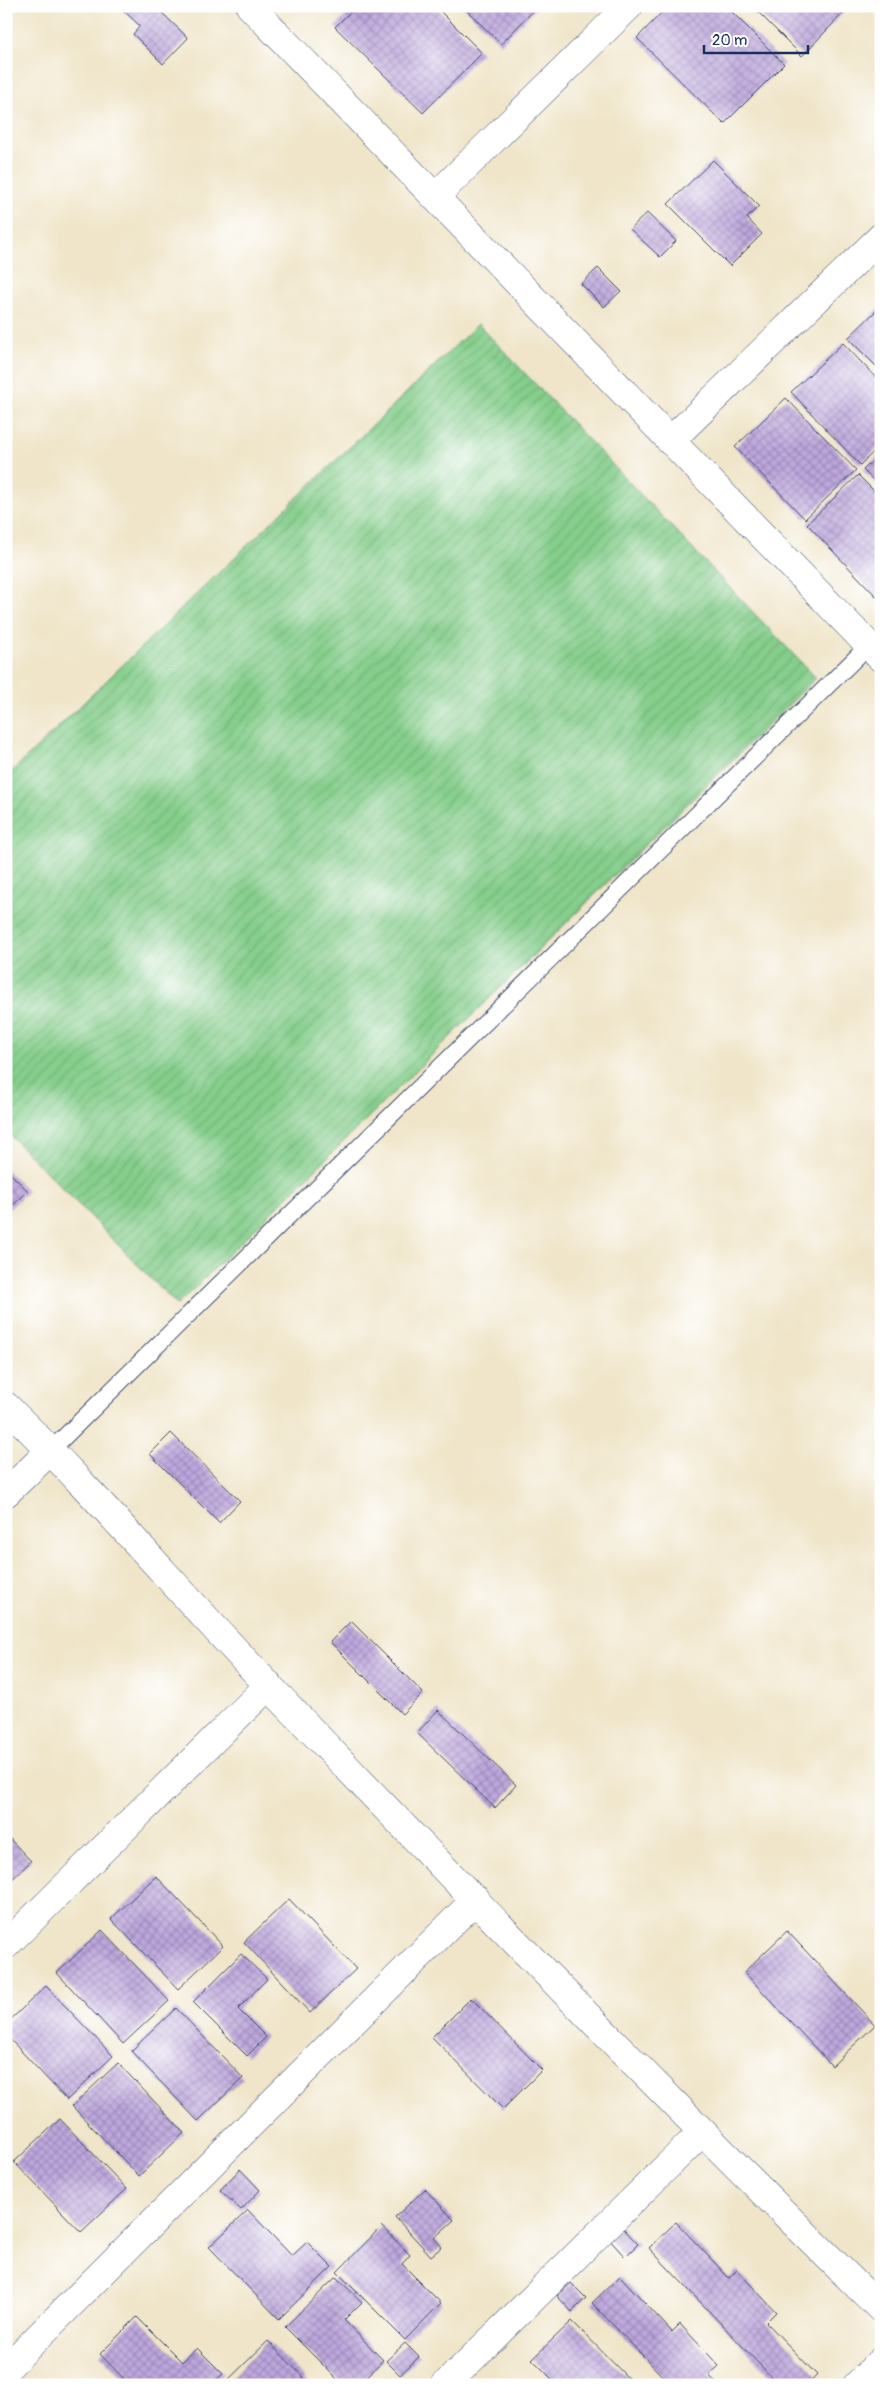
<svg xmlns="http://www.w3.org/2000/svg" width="887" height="2391" font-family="Pangolin,sans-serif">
  <defs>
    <pattern id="garden-furrows" width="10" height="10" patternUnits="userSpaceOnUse" patternTransform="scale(1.25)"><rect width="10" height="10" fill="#85ce8b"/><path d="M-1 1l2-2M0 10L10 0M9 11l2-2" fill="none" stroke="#72b17a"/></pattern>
    <pattern id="building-cross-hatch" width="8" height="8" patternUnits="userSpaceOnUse" patternTransform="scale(1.25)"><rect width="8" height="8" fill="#bea7dd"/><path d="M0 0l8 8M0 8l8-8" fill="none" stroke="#9a88b6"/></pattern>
  </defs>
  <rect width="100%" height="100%" fill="#fff"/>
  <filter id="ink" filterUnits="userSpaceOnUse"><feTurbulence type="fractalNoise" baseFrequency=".02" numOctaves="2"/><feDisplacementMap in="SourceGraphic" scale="10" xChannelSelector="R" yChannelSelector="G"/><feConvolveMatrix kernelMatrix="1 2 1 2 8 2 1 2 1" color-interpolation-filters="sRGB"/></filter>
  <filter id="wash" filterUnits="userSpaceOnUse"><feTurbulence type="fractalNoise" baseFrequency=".0096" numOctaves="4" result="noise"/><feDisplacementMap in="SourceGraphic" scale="20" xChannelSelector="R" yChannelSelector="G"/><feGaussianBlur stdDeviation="1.12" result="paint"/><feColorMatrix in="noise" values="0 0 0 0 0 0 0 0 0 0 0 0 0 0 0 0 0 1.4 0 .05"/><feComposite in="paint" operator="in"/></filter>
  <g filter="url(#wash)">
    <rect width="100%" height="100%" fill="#f0e5c9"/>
    <!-- garden -->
    <polygon fill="url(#garden-furrows)" stroke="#507e74" points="478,324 816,678 177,1305 6,1131 6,777"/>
    <g id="blocks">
      <!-- building -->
      <g fill="url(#building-cross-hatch)">
        <polygon points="127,6 155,6 188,38 163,64 133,34 140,26 123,10"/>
        <polygon points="356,6 435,6 482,53 423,113 335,27"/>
        <polygon points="462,6 538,6 501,44"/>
        <polygon points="668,6 726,6 784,64 724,124 637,38"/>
        <polygon points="752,6 850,6 802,56"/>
        <polygon points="713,160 759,206 747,218 762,234 730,266 668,204"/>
        <polygon points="647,213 676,241 660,257 630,229"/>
        <polygon points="598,268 621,291 604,307 581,284"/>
        <polygon points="881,306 881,371 848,338"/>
        <polygon points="843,343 881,383 881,445 860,465 791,392"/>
        <polygon points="786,398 856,470 805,519 735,447"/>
        <polygon points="881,453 881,488 863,470"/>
        <polygon points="858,475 881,498 881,592 876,596 807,524"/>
        <polygon points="6,1169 28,1191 6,1212"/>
        <polygon points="171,1433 240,1501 219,1523 150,1454"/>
        <polygon points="351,1621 423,1693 402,1714 330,1642"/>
        <polygon points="438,1710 516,1785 495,1808 417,1733"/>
        <polygon points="6,1835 31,1861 6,1885"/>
        <polygon points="156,1876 223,1946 178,1989 111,1919"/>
        <polygon points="289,1899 356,1969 310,2013 244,1942"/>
        <polygon points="102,1930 169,2001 123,2044 57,1973"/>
        <polygon points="787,1931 875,2025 832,2066 744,1972"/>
        <polygon points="241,1954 267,1979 238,2009 266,2037 247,2056 193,2002"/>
        <polygon points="46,1986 113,2056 67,2100 6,2035 6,2024"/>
        <polygon points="471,1998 542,2070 503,2109 432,2037"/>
        <polygon points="176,2008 243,2078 198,2121 131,2051"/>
        <polygon points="118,2063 184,2133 139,2176 72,2106"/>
        <polygon points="60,2119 127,2189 81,2232 14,2162"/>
        <polygon points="240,2169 260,2190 241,2210 220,2190"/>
        <polygon points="425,2189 454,2220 434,2238 442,2247 431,2256 395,2217"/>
        <polygon points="248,2210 292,2256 307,2242 332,2267 279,2319 209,2247"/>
        <polygon points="676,2222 729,2278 737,2270 776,2312 766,2322 817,2375 808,2385 779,2385 649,2248"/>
        <polygon points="382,2226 410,2255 402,2264 441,2303 405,2340 337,2272"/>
        <polygon points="622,2227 638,2244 625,2257 609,2239"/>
        <polygon points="620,2276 672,2332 680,2324 719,2366 709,2375 718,2385 671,2385 592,2303"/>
        <polygon points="336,2277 362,2302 344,2320 383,2360 359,2385 343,2385 285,2327"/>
        <polygon points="571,2283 586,2298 572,2312 557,2296"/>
        <polygon points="137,2317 182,2362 197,2348 223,2374 211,2385 130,2385 100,2354"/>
        <polygon points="572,2321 635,2385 558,2385 532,2359"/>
        <polygon points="268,2341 311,2385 233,2385 228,2380"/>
        <polygon points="405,2343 419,2357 400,2375 386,2361"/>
      </g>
    </g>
  </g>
  <g filter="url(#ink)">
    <use href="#blocks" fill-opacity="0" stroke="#3b4a6e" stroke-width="1"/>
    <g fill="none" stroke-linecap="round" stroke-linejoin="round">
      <defs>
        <polyline id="service" points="51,1450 868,646"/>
        <g id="minor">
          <polyline points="250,6 881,658"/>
          <polyline points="435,197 629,6"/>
          <polyline points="670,441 881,237"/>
          <path d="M6,1406C98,1496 181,1594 270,1687C470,1897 673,2105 881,2309"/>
          <polyline points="6,1493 51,1450"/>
          <polyline points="6,1945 269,1685"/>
          <polyline points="6,2369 476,1899"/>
          <polyline points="445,2385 701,2133"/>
          <polyline points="857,2385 881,2361"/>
        </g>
      </defs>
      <!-- service casing -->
      <use href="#service" stroke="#3b4a6e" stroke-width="18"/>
      <!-- minor casing -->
      <use href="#minor" stroke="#3b4a6e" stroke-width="29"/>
      <!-- service -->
      <use href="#service" stroke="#fff" stroke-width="16"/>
      <!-- minor -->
      <use href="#minor" stroke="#fff" stroke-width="28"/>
    </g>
  </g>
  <!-- margin -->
  <rect width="887" height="2391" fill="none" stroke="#fff" stroke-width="25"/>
  <!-- scale -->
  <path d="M704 45v8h104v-8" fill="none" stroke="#1b2f5e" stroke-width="2.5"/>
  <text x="712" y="45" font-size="15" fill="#1b2f5e" stroke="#ffffff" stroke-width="4" paint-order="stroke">20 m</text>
</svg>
